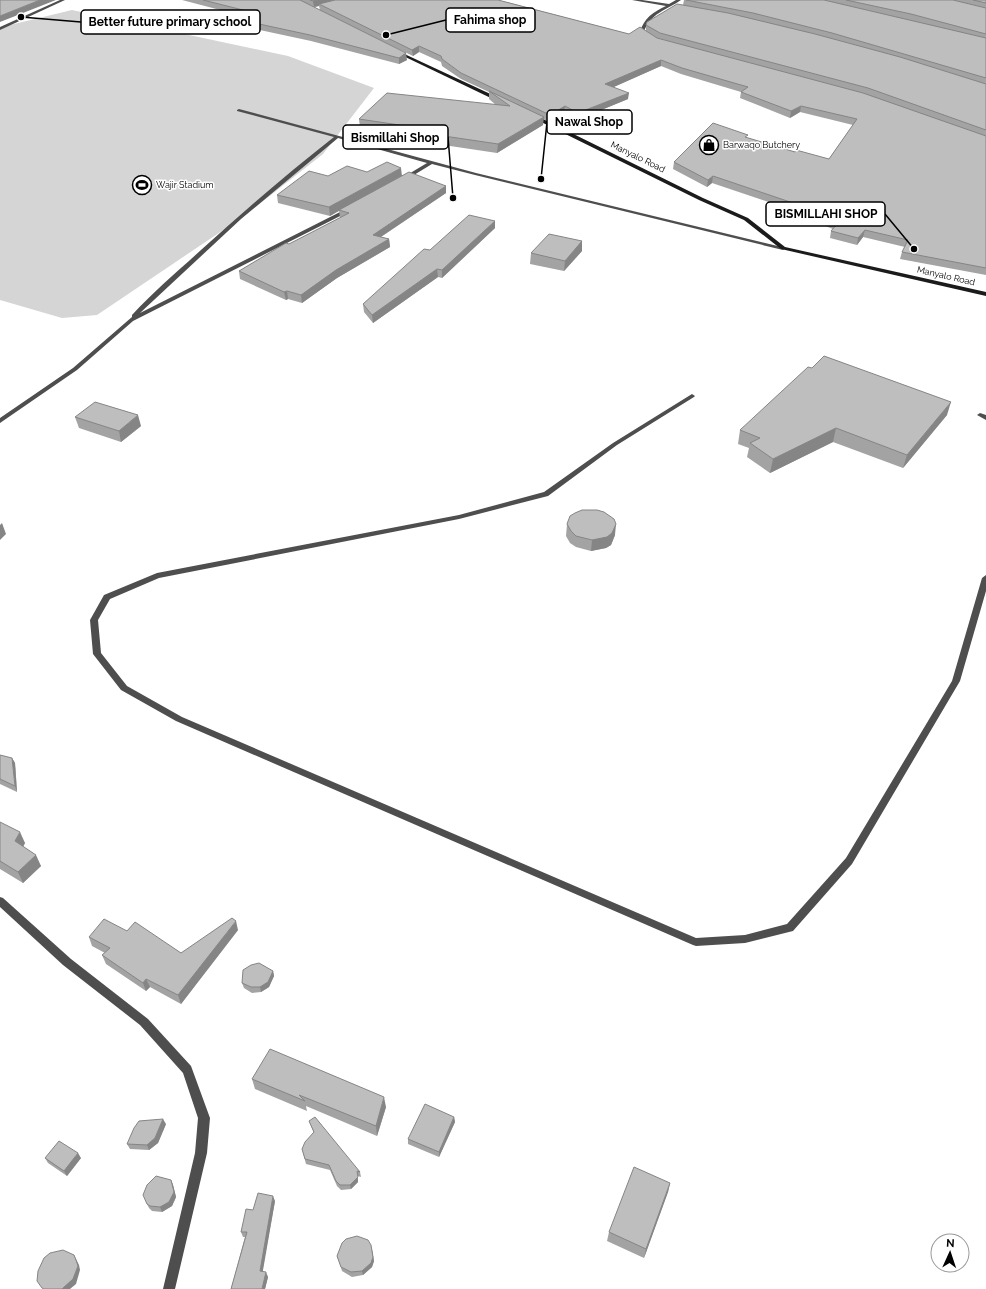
<svg xmlns="http://www.w3.org/2000/svg" width="986" height="1289" font-family="Raleway,sans-serif">
  <rect width="100%" height="100%" fill="#fff"/>
  <!-- green -->
  <polygon fill="#d5d5d5" points="72,10 288,56 374,88 323,154 244,216 97,315 62,318 0,300 0,29 10,25"/>
  <g fill="none" stroke-linecap="round" stroke-linejoin="round">
    <!-- lane -->
    <g fill="#4e4e4e" fill-rule="evenodd">
      <polygon points="692,394 695,396 694,397 617,445 548,496 459,519 159,578 110,599 98,620 101,653 127,686 182,717 696,938 745,935 787,924 846,858 952,681 982,578 986,575 986,591 960,681 852,864 793,931 745,943 696,946 693,945 176,721 121,690 93,654 90,620 104,595 157,573 459,515 544,492 613,443"/>
      <polygon points="980,413 986,415 986,420 977,415"/>
    </g>
    <!-- street -->
    <g fill="#4e4e4e" fill-rule="evenodd">
      <polygon points="60,0 65,0 0,30 0,27"/>
      <path d="M632,0H642L669,4L676,0H681C667,10 650,13 644,32L650,36L648,37L640,32C644,18 653,12 666,6Z"/>
      <path d="M239,109L476,173L786,248L783,250L475,175L432,164L404,181L401,179L402,178L427,163L338,138L241,219L140,313L346,209H350V211L133,321L77,370L0,423V418L73,368L132,317V315C153,292 178,271 201,250C244,211 288,173 334,137L237,111V110Z"/>
      <polygon points="0,897 3,898 71,959 148,1019 191,1066 210,1118 207,1153 175,1289 163,1289 195,1153 198,1118 183,1073 140,1025 63,965 0,907"/>
    </g>
    <!-- secondary -->
    <g fill="#1b1b1b" fill-rule="evenodd">
      <polygon points="398,51 499,98 499,99 495,100 397,53 396,52"/>
      <polygon points="533,116 537,116 703,198 748,218 785,247 986,292 986,296 781,249 744,220 699,200 533,118"/>
    </g>
  </g>
  <!-- wall -->
  <g fill="#a3a3a3" fill-rule="evenodd">
    <path d="M182,0H498L629,34L646,31V25L683,5L684,0H986V275L900,259L902,252L905,247L863,237L857,245L830,238L831,231L833,229L797,215L798,212L712,183L707,187L673,169L674,162L748,138L795,152L829,159L853,125L800,112L790,118L740,98L741,92L681,74L661,66L613,87L628,99L577,120L564,113L550,122L543,119V125L497,153L410,140V135L360,127L359,119L496,105L489,99V92L461,79L442,66L441,62L419,52L413,56L369,35L407,60L399,64L311,41L237,25L236,19L243,16ZM319,6L320,10L314,7Z"/>
    <polygon points="367,172 402,176 446,186 446,193 381,237 389,239 390,247 337,278 302,303 288,299 286,300 240,279 239,271 340,218 339,210 330,216 278,203 277,195 328,176"/>
    <polygon points="495,221 495,228 442,278 438,277 373,323 364,312 363,304 430,250"/>
    <polygon points="582,241 582,251 564,271 530,264 531,253"/>
    <polygon points="947,415 903,468 833,442 770,473 747,457 749,448 738,444 740,430"/>
    <polygon points="75,417 141,426 121,442 79,428"/>
    <polygon points="567,524 615,535 611,545 606,548 591,551 576,547 570,543 566,536"/>
    <polygon points="0,755 12,758 15,763 17,792 0,784"/>
    <polygon points="0,822 25,843 23,847 41,866 23,883 0,869"/>
    <polygon points="238,930 181,1004 150,987 146,991 106,964 102,955 105,953 92,946 89,937 127,931 181,953"/>
    <polygon points="273,971 274,976 269,987 261,992 252,993 244,988 242,983"/>
    <polygon points="252,1079 386,1107 377,1136 306,1106 307,1111 255,1089"/>
    <polygon points="454,1117 455,1122 439,1157 408,1144 408,1139"/>
    <polygon points="309,1121 360,1172 361,1177 358,1176 358,1182 351,1189 341,1190 337,1186 330,1170 306,1164 302,1149 314,1133 311,1126"/>
    <polygon points="166,1124 158,1143 149,1150 130,1149 127,1144"/>
    <polygon points="45,1158 81,1158 67,1176 48,1163"/>
    <polygon points="171,1180 173,1185 176,1197 172,1206 162,1212 152,1211 149,1208 147,1204"/>
    <polygon points="670,1183 668,1192 644,1258 607,1241 609,1232"/>
    <polygon points="275,1201 262,1272 268,1277 265,1289 231,1289 245,1237 243,1237 241,1232 253,1210"/>
    <polygon points="372,1250 374,1261 372,1267 363,1275 352,1277 342,1271 337,1256"/>
  </g>
  <!-- shaded-wall -->
  <g fill="#858585">
    <polygon points="40,0 56,0 0,22 0,16"/>
    <polygon points="318,0 340,0 319,4 319,6 314,7 313,1"/>
    <polygon points="419,46 419,52 413,56 412,50"/>
    <polygon points="406,53 407,60 399,64 399,58"/>
    <polygon points="661,60 661,66 605,91 605,84"/>
    <polygon points="629,93 628,99 577,120 578,113"/>
    <polygon points="565,106 564,113 550,122 550,115"/>
    <polygon points="801,106 800,112 790,118 791,111"/>
    <polygon points="544,117 543,125 497,153 498,144"/>
    <polygon points="401,168 402,176 330,216 329,207"/>
    <polygon points="713,176 712,183 707,187 708,180"/>
    <polygon points="446,186 446,193 373,242 373,235"/>
    <polygon points="495,221 495,228 442,278 442,270"/>
    <polygon points="865,230 863,237 857,245 858,238"/>
    <polygon points="389,239 390,247 337,278 302,303 301,295 336,270"/>
    <polygon points="582,241 582,251 564,271 565,261"/>
    <polygon points="437,269 438,277 373,323 372,315"/>
    <polygon points="287,291 288,299 286,300 284,292"/>
    <polygon points="951,402 947,415 903,468 907,455"/>
    <polygon points="138,415 141,426 121,442 119,431"/>
    <polygon points="836,428 833,442 770,473 773,459"/>
    <polygon points="2,523 6,534 0,540 0,525"/>
    <polygon points="616,524 615,535 611,545 606,548 591,551 592,540"/>
    <polygon points="12,758 15,763 17,792 15,786"/>
    <polygon points="20,832 25,843 20,852 15,841"/>
    <polygon points="36,855 41,866 23,883 18,872"/>
    <polygon points="236,921 238,930 181,1004 178,995"/>
    <polygon points="273,971 274,976 269,987 261,992 260,987"/>
    <polygon points="146,979 150,987 146,991 143,983"/>
    <polygon points="384,1097 386,1107 377,1136 376,1126"/>
    <polygon points="454,1117 455,1122 439,1157 439,1152"/>
    <polygon points="163,1119 166,1124 158,1143 149,1150 147,1145"/>
    <polygon points="78,1153 81,1158 67,1176 64,1171"/>
    <polygon points="357,1171 358,1182 351,1189 350,1185"/>
    <polygon points="171,1180 173,1185 176,1197 172,1206 162,1212 160,1207"/>
    <polygon points="670,1183 668,1192 644,1258 646,1249"/>
    <polygon points="273,1196 275,1201 262,1276 260,1271"/>
    <polygon points="372,1250 374,1261 372,1267 363,1275 362,1271"/>
    <polygon points="74,1255 79,1265 80,1270 76,1284 70,1289 62,1289"/>
    <polygon points="266,1272 268,1277 265,1289 262,1289"/>
  </g>
  <!-- building -->
  <g fill="#bebebe" stroke="#858585">
    <polygon points="0,0 40,0 0,16"/>
    <polygon points="203,0 300,0 406,53 399,58 310,35 236,19 251,12"/>
    <polygon points="310,0 318,0 313,1"/>
    <polygon points="335,0 498,0 629,34 640,27 657,38 863,93 986,136 986,268 902,252 908,240 865,230 858,238 831,231 838,223 798,208 802,206 713,176 708,180 674,162 713,123 748,135 745,137 795,152 796,150 829,159 857,119 801,106 791,111 741,92 748,87 682,68 661,60 605,84 629,93 578,113 565,106 550,115 461,73 442,59 441,56 419,46 412,50 319,4"/>
    <polygon points="686,0 824,0 986,38 986,78 832,33 753,13"/>
    <polygon points="846,0 953,0 986,8 986,34 911,14"/>
    <polygon points="973,0 986,0 986,3"/>
    <polygon points="677,4 728,13 815,34 900,57 986,84 986,130 868,88 660,33 646,25 647,22"/>
    <polygon points="489,91 544,117 498,144 410,131 413,127 359,119 387,93 510,106"/>
    <polygon points="387,162 401,168 329,207 277,195 309,171 328,176 347,166 367,172"/>
    <polygon points="409,172 446,186 373,235 389,239 336,270 301,295 287,291 284,292 239,271 286,243 289,244 349,213 339,210"/>
    <polygon points="469,215 495,221 442,270 437,269 372,315 363,304 424,249 430,250"/>
    <polygon points="549,234 582,241 565,261 531,253"/>
    <polygon points="824,356 951,402 907,455 836,428 773,459 750,443 760,438 740,430 808,367 812,368"/>
    <polygon points="95,402 138,415 119,431 75,417"/>
    <polygon points="582,510 597,510 604,512 614,519 616,524 612,533 607,537 592,540 576,536 571,531 567,524 570,516 575,513"/>
    <polygon points="0,755 12,758 15,786 0,779"/>
    <polygon points="0,822 20,832 15,841 36,855 18,872 0,861"/>
    <polygon points="232,918 236,921 178,995 146,979 143,983 102,955 110,948 89,937 104,919 127,931 135,922 181,953"/>
    <polygon points="259,963 273,971 268,982 260,987 251,987 242,983 243,970 251,965"/>
    <polygon points="270,1049 384,1097 376,1126 299,1095 305,1101 252,1079"/>
    <polygon points="425,1104 454,1117 439,1152 408,1139"/>
    <polygon points="315,1117 360,1172 357,1171 358,1177 350,1185 340,1185 336,1181 329,1165 305,1159 302,1149 305,1142 314,1132 309,1121"/>
    <polygon points="163,1119 155,1138 147,1145 127,1144 134,1128 139,1121"/>
    <polygon points="59,1141 78,1153 64,1171 45,1158"/>
    <polygon points="634,1167 670,1183 646,1249 609,1232"/>
    <polygon points="156,1176 171,1180 174,1192 169,1202 160,1207 150,1206 147,1204 143,1195 147,1185"/>
    <polygon points="258,1193 273,1196 260,1271 266,1272 262,1289 231,1289 247,1232 241,1232 246,1209 253,1210"/>
    <polygon points="357,1236 368,1240 371,1245 373,1257 371,1263 362,1271 351,1272 341,1267 337,1256 342,1243 346,1239"/>
    <polygon points="63,1250 74,1255 76,1260 78,1266 73,1279 62,1289 44,1289 42,1288 37,1281 38,1271 44,1258 50,1253"/>
  </g>
  <!-- icons -->
  <defs>
    <symbol id="shop-ring" viewBox="-11 -11 22 22"><circle r="9.5" fill="#fff" stroke="#000" stroke-width="1.5"/><path d="M-5-2.5h2.3a2.7 3.5 0 0 1 5.4 0H5L5.5 6h-11ZM-1.5-2.5h3a1.5 2.3 0 0 0-3 0Z" fill="#000"/></symbol>
    <symbol id="stadium-ring" viewBox="-11 -11 22 22"><circle r="9.5" fill="#fff" stroke="#000" stroke-width="1.5"/><path d="M0-5a6.5 5 0 1 0 0 10a6.5 5 0 1 0 0-10ZM-3.5-1.8h7v3.6h-7Z" fill="#000"/></symbol>
  </defs>
  <g fill-rule="evenodd">
    <use href="#shop-ring" x="698" y="134" width="22" height="22"/>
    <use href="#stadium-ring" x="131" y="174" width="22" height="22"/>
  </g>
  <g text-anchor="middle" stroke-width="3" stroke-linejoin="round" paint-order="stroke">
    <!-- far-poi labels -->
    <g font-size="9" fill="#000" stroke="#fff" text-anchor="start">
      <text x="723" y="148">Barwaqo Butchery</text>
      <text x="156" y="188">Wajir Stadium</text>
    </g>
    <!-- far-street labels -->
    <g font-size="9" fill="#000" stroke="#fff">
      <text transform="translate(638 157) rotate(26)" y="3">Manyalo Road</text>
      <text transform="translate(946 276) rotate(13)" y="3">Manyalo Road</text>
    </g>
  </g>
  <!-- callouts -->
  <path fill="none" stroke="#000" stroke-width="1.5" d="M386 35L446 20M21 17L81 22M541 179L547 122M453 198L448 137M914 249L885 214"/>
  <g fill="#000" stroke="#fff" stroke-width="1.5">
    <circle cx="386" cy="35" r="4"/>
    <circle cx="21" cy="17" r="4"/>
    <circle cx="541" cy="179" r="4"/>
    <circle cx="453" cy="198" r="4"/>
    <circle cx="914" cy="249" r="4"/>
  </g>
  <g fill="#fff" stroke="#000" stroke-width="1.5">
    <rect x="446" y="8" width="89" height="24" rx="4"/>
    <rect x="81" y="10" width="179" height="24" rx="4"/>
    <rect x="547" y="110" width="85" height="24" rx="4"/>
    <rect x="343" y="125" width="105" height="24" rx="4"/>
    <rect x="766" y="202" width="119" height="24" rx="4"/>
  </g>
  <g font-size="12" text-anchor="middle" font-weight="bold" fill="#000">
    <text x="490" y="24">Fahima shop</text>
    <text x="170" y="26">Better future primary school</text>
    <text x="589" y="126">Nawal Shop</text>
    <text x="395" y="142">Bismillahi Shop</text>
    <text x="826" y="218">BISMILLAHI SHOP</text>
  </g>
  <!-- north arrow -->
  <g transform="translate(950 1253) rotate(3)"><circle r="19" fill="#ffffff" stroke="#999999"/>
  <path d="M0-3L7 15L0 10L-7 15Z" fill="#000000"/>
  <text y="-6" font-size="11" font-weight="bold" text-anchor="middle" fill="#000000">N</text>
  </g>
</svg>
